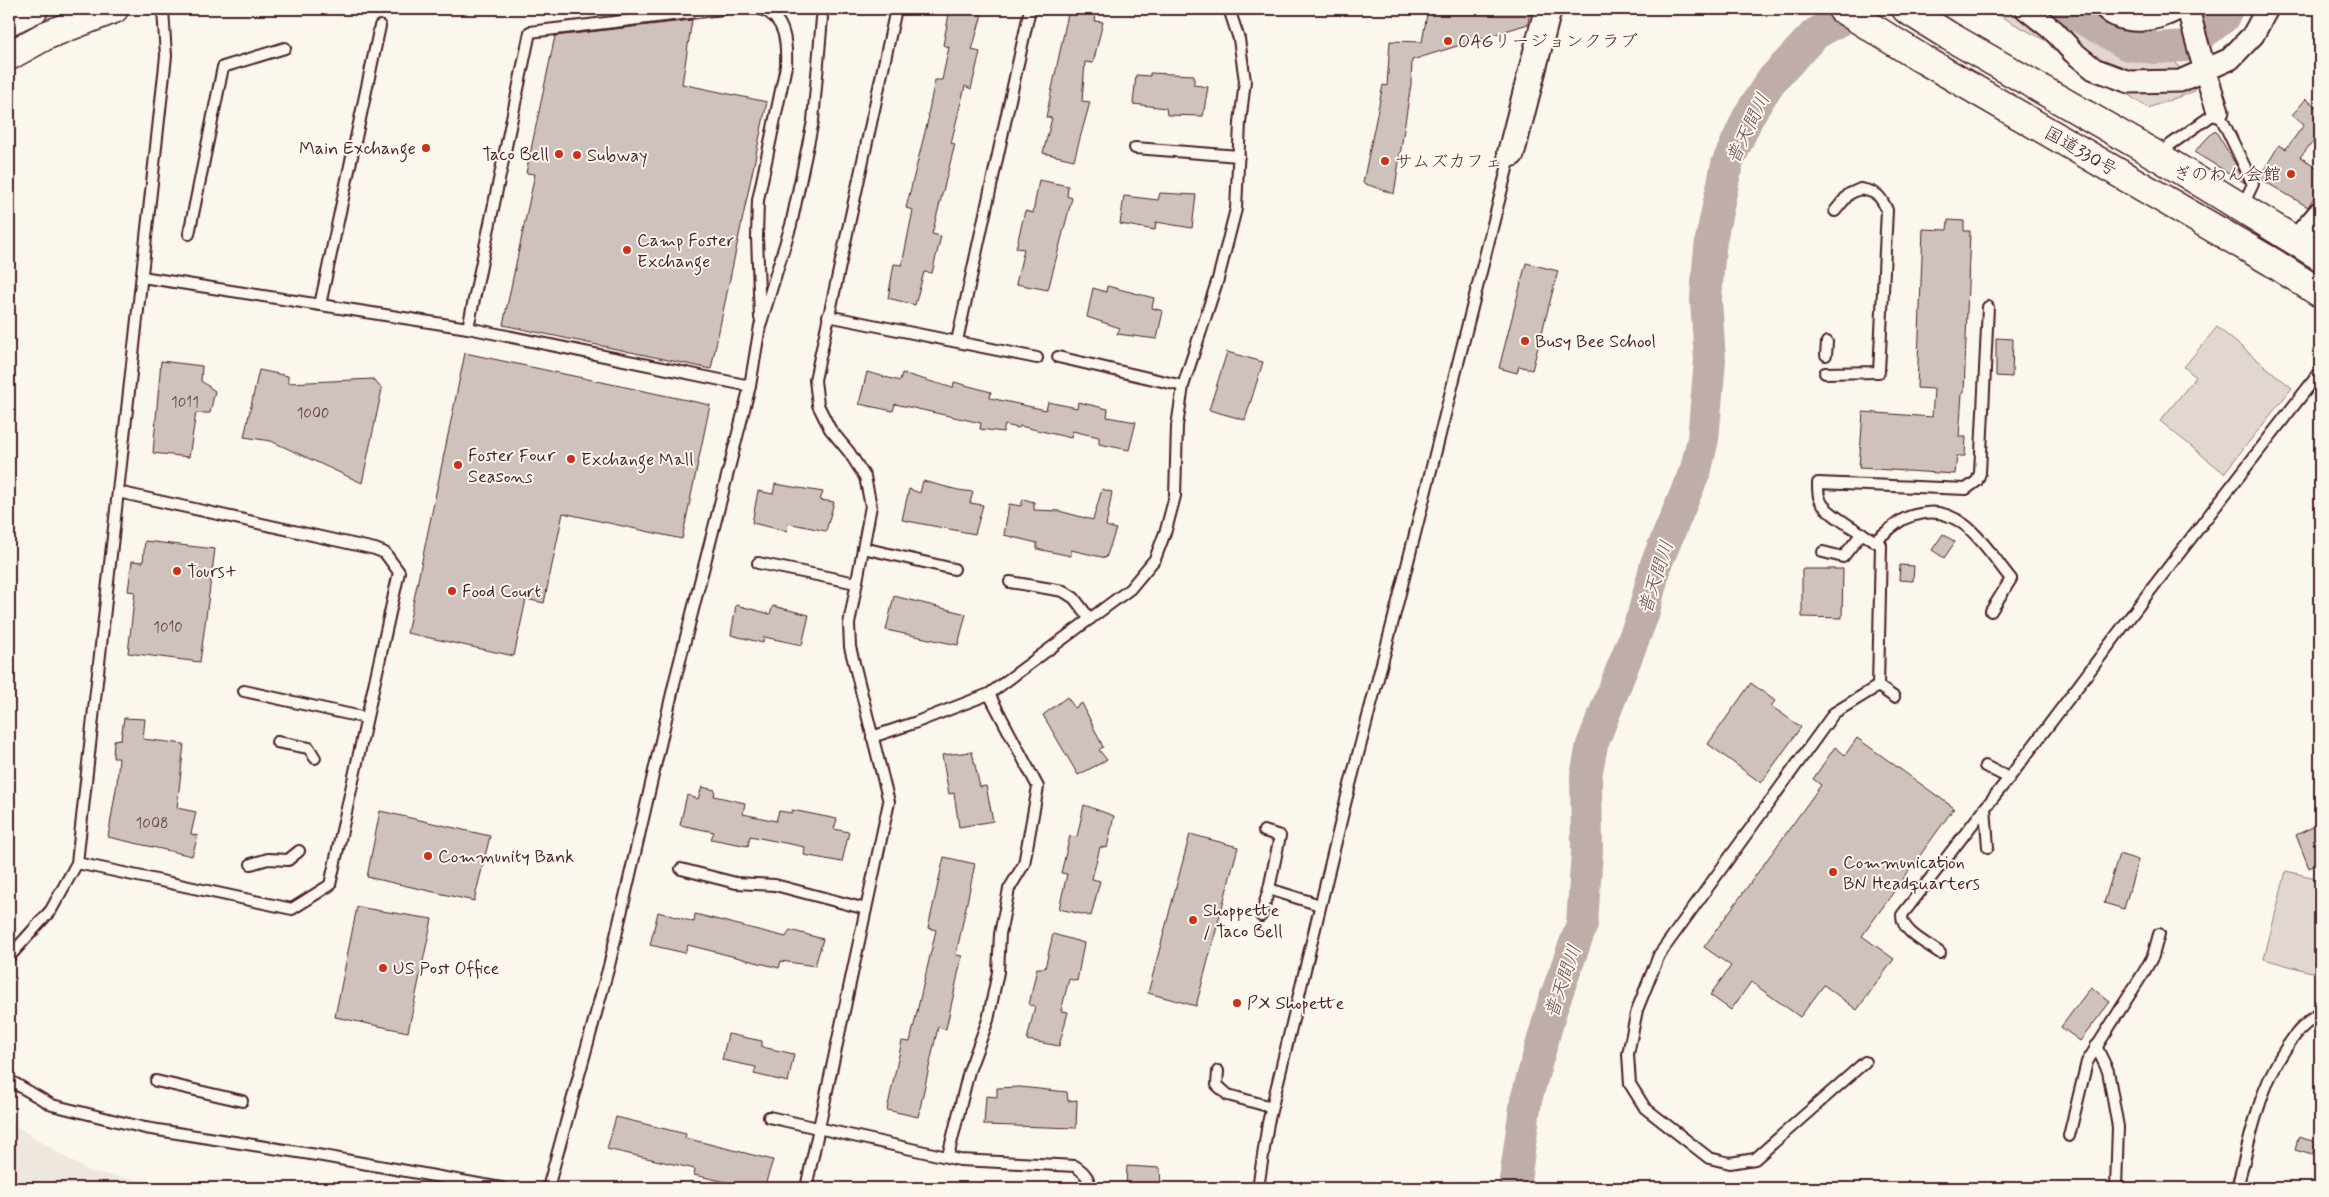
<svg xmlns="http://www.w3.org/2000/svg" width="2329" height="1197" font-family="Mynerve,'Klee One',sans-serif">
  <rect width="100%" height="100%" fill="#fbf7ec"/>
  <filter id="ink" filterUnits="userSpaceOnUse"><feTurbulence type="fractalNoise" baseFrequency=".02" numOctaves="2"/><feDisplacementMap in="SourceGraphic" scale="10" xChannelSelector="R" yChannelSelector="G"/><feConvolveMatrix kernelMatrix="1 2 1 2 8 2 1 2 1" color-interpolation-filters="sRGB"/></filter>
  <g filter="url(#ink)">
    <!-- built -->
    <polygon fill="#eee7de" points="9,1122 88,1171 179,1188 9,1188"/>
    <!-- green -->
    <g fill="#e2d7d0" stroke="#967b7e">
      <polygon points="1987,9 2140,9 2195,91 2148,108 2050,43"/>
      <polygon points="2217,327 2292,388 2224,473 2160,421 2196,377 2184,367"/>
      <polygon points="2286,871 2320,879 2320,968 2318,974 2264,959"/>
    </g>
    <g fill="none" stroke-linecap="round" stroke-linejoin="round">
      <!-- river -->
      <g stroke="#bfadaa" stroke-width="32">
        <polyline points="2066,9 2128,45 2156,48 2186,46 2224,17 2227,9"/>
        <polyline points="1514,1188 1526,1100 1553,1004 1582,924 1587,851 1586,776 1592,745 1643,615 1656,564 1696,469 1703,439 1710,360 1706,300 1708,269 1711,240 1727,164 1749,115 1770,82 1815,34 1859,9"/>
      </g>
    </g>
    <!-- building -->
    <g fill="#cfc2bc" stroke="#4a1f2b">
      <polygon points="950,9 982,14 972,50 980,52 971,89 965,86 951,143 955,144 932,234 941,236 932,273 924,272 915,305 888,298 894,264 902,265 913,210 906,208 929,116 928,115 935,80 942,80 949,47 943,45"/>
      <polygon points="1069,9 1097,9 1095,21 1103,22 1093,63 1085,62 1082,101 1090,102 1074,160 1043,153 1052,118 1046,117"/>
      <polygon points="1428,9 1530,9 1528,24 1412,60 1411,84 1394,194 1363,183 1383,85 1387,86 1390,41 1422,42"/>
      <polygon points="692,20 682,84 767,102 711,369 503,325 535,174 526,173 555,36"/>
      <polygon points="1150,73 1194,75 1194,85 1208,87 1203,116 1167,115 1166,108 1133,104 1136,75 1150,76"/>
      <polygon points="2306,99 2320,110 2320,134 2300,157 2320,169 2320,187 2308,207 2259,178 2279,145 2286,149 2304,125 2292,115"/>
      <polygon points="2215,130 2235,163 2245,183 2194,152"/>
      <polygon points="1039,180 1068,186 1067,196 1072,198 1048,290 1016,284 1024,249 1016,248 1025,211 1033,213"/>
      <polygon points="1160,193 1196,195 1192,228 1156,222 1155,230 1120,224 1124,196 1158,200"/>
      <polygon points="1948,220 1964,221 1964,231 1970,231 1964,393 1962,393 1959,437 1966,437 1965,456 1957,456 1955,474 1859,468 1863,412 1932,417 1934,389 1917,388 1923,229 1947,230"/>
      <polygon points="1526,263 1558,271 1532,370 1519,366 1517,373 1499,368"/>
      <polygon points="1107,286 1154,298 1152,308 1163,311 1157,339 1117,334 1120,328 1087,317 1093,288 1106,292"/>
      <polygon points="1996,338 2013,339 2012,377 1996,376"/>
      <polygon points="1227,352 1263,362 1245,420 1209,410"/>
      <polygon points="465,353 710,405 682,539 563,513 544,603 526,599 514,656 407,633"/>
      <polygon points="161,361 202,366 201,381 215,391 210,413 196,413 189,457 153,453"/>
      <polygon points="259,370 288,376 288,383 373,379 382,389 362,483 271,441 244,437"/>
      <polygon points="867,372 900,381 902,373 953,388 954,382 991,392 990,398 1046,410 1048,402 1077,408 1078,402 1108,409 1107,417 1136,422 1129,450 1099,444 1099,437 1072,431 1071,438 1020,426 1019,428 1005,425 1003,432 980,429 981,423 895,404 893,411 859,404"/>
      <polygon points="923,481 958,490 973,492 970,503 983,505 975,534 902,520 909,489 920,493"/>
      <polygon points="775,484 823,492 820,500 834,502 826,531 788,523 787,531 752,523 758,491 773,494"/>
      <polygon points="1102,489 1112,492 1106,526 1116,529 1106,558 1071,550 1071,556 1037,549 1037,543 1004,535 1009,504 1021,506 1023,499 1034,502 1034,510 1059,511 1093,520"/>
      <polygon points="1943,534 1955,542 1944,558 1932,550"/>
      <polygon points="145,541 215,549 200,662 128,653 135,592 128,591 132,561 143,562"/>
      <polygon points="1900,565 1914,566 1913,581 1899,580"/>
      <polygon points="1802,569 1843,569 1842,618 1802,617"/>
      <polygon points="894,596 966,614 958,645 886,630"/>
      <polygon points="736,605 770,614 773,606 809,615 802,645 764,637 763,643 731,635"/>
      <polygon points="1751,683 1775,701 1771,706 1801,727 1761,783 1708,744"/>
      <polygon points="1067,697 1075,708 1082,703 1103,747 1099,750 1107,760 1078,775 1043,715"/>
      <polygon points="124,718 145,719 143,739 184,744 177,808 196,812 191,834 198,836 192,856 108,837 117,783 119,758 113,758 114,740 121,739"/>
      <polygon points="1857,738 1954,808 1862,936 1894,959 1857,1010 1824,985 1800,1017 1751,982 1731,1010 1710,995 1731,966 1704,947 1821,785 1813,779 1835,747 1845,755"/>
      <polygon points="972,752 980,787 986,786 993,821 959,827 954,793 949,794 942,755"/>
      <polygon points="702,787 715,790 714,796 745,803 743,814 776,821 779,811 792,813 792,810 837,819 834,829 849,832 842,862 804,855 805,847 750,836 748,846 711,839 714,832 680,825 687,795 698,799"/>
      <polygon points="1084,805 1114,816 1107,848 1100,847 1092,879 1100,881 1091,916 1059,909 1067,874 1061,873 1070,836 1077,837"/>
      <polygon points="380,811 490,836 474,901 367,877"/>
      <polygon points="2315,826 2320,839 2320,863 2309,868 2296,835"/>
      <polygon points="1190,834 1238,847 1196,1006 1148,993"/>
      <polygon points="2119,854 2138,860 2124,909 2104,903"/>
      <polygon points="944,857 975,864 956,955 962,956 946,1029 938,1027 918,1117 887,1110 902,1041 910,1042 936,930 928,928"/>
      <polygon points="357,907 432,919 408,1032 335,1017"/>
      <polygon points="658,912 694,922 695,914 786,937 790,930 823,939 815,966 781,961 779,968 688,945 685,953 650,945"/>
      <polygon points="1053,934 1084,943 1077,981 1069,979 1061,1011 1068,1012 1059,1046 1027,1040 1035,1006 1029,1005 1037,968 1045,968"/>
      <polygon points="2091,987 2110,1002 2080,1041 2061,1027"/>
      <polygon points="728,1034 762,1041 762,1047 794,1054 788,1082 754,1074 756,1067 722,1060"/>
      <polygon points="1020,1087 1067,1092 1068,1101 1077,1100 1076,1128 984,1125 986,1096 997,1097 997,1088"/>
      <polygon points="616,1117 686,1134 685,1138 773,1160 764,1188 754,1188 694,1175 695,1169 607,1149"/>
      <polygon points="2298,1137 2316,1142 2312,1155 2295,1150"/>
      <polygon points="1127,1166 1160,1168 1161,1188 1126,1188"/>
    </g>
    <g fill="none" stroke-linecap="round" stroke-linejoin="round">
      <defs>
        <g id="service">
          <polyline points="1135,148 1239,156"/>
          <polyline points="2161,157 2170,145 2218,111 2253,184 2242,207"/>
          <polyline points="189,234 223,67 285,48"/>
          <polyline points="142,277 468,328 750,386"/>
          <polyline points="320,305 380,26"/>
          <polyline points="828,316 1037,358"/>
          <path d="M760,318L757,237L758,200L786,66C787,43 786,18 761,9"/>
          <polyline points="468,328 530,32 723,9"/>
          <polyline points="957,341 1030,9"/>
          <polyline points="1826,355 1827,342"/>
          <polyline points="1058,357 1183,386"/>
          <path d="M1825,373L1879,372L1887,210C1880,195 1877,192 1860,189L1849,194L1835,211"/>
          <path d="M1874,541C1884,535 1892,526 1902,520C1907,517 1914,515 1920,514C1962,503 1988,551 2011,579L1991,611"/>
          <polyline points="863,548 954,569"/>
          <polyline points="1823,552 1843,557 1862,533"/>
          <polyline points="758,563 856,583"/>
          <polyline points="1010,582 1063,591 1074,598 1090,619"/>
          <path d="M1878,686L1881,545C1867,536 1833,518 1823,505C1818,499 1818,491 1818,483L1966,489L1977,481L1980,473L1988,307"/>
          <polyline points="244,691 366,718"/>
          <polyline points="872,737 914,723 989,694 1130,589 1155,559 1166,530 1175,496 1177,426 1183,386 1218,279 1236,209 1240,123 1245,81 1239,39 1229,9"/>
          <polyline points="277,742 309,748 315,758"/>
          <polyline points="1985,766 2009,778 1985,808 1988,847"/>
          <polyline points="2009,778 2143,600 2320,372"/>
          <polyline points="1264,831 1280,836 1269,889"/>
          <polyline points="77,863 292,909 330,885 399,572 385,553 375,549 118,492"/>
          <polyline points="251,864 268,859 288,860 299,851"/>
          <polyline points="681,869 736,883 775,885 866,909"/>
          <polyline points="1261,916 1269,889 1320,905"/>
          <path d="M1940,953C1928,944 1901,932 1902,915L1985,808"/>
          <polyline points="9,957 51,910 77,863 166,56 163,9"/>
          <polyline points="2096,1046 2108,1071 2118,1127 2116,1188"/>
          <polyline points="1865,1062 1755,1159 1730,1163 1709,1158 1645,1108 1630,1084 1628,1054 1637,1010 1659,955 1834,713 1878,686 1894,697"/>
          <polyline points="1218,1071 1217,1085 1228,1095 1271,1107"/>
          <polyline points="9,1080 52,1105 145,1128 323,1156 501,1188"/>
          <polyline points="156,1081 242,1101"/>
          <path d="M769,1117L960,1160L1075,1166C1084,1172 1089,1177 1090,1188"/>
          <polyline points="2069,1136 2087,1062 2144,972 2153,956 2159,934"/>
          <polyline points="948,1156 969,1071 988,1020 998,972 1000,934 1009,889 1024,864 1038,787 989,694"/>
          <polyline points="548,1188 609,966 675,680 750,386 760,326 791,225 813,121 822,18"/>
          <polyline points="806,1188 889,802 850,647 849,624 871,506 865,477 849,452 830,429 818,405 815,380 896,9"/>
          <polyline points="1258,1188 1268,1123 1346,800 1392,625 1511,153"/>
          <path d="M2237,1188C2252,1133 2260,1078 2297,1033C2303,1025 2313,1019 2320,1012"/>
        </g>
        <g id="minor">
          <polyline points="2026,9 2054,31 2073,52 2094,69 2129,82 2180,81 2230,59 2253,35 2267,9"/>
          <path d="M2106,9C2125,27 2157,21 2178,9"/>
          <path d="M2188,9C2197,43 2206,77 2218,111"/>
          <polyline points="2295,241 2320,212"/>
        </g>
        <polyline id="tertiary" points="1511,153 1548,9"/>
        <g id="trunk">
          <polyline points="1842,9 1919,57 2272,262 2320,293"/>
          <polyline points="1906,9 1949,36 2161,158 2320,256"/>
          <polyline points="9,21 34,9"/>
          <polyline points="9,56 47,35 114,9"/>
        </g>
      </defs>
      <!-- service casing -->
      <use href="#service" stroke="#4a1f2b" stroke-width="14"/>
      <!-- minor casing -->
      <use href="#minor" stroke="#4a1f2b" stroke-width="25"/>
      <!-- tertiary casing -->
      <use href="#tertiary" stroke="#4a1f2b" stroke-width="30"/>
      <!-- trunk casing -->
      <use href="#trunk" stroke="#4a1f2b" stroke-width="31"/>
      <!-- service -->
      <use href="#service" stroke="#fbf7ec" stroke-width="10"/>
      <!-- minor -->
      <use href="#minor" stroke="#fbf7ec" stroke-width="21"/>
      <!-- tertiary -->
      <use href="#tertiary" stroke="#fbf7ec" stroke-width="26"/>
      <!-- trunk -->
      <use href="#trunk" stroke="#fbf7ec" stroke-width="28"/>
    </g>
  </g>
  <!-- markers -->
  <g fill="#c8321e" stroke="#fbf7ec" stroke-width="2">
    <circle cx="1448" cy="41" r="5"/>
    <circle cx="426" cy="148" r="5"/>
    <circle cx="559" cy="154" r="5"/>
    <circle cx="577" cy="155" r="5"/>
    <circle cx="1385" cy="161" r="5"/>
    <circle cx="2291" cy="174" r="5"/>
    <circle cx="627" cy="250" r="5"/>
    <circle cx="1525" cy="341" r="5"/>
    <circle cx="571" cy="459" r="5"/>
    <circle cx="458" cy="465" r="5"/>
    <circle cx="177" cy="571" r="5"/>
    <circle cx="452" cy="591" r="5"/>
    <circle cx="428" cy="856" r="5"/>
    <circle cx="1833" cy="872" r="5"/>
    <circle cx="1193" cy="920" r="5"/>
    <circle cx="383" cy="968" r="5"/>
    <circle cx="1237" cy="1003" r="5"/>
  </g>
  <g text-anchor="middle" stroke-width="4" stroke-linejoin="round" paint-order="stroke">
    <!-- number labels -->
    <g font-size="15" fill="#6b484f">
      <text x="185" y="407">1011</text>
      <text x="313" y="418">1000</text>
      <text x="168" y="632">1010</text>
      <text x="152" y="828">1008</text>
    </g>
    <!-- poi labels -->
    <g font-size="18" fill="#4a1f2b" stroke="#fbf7ec" text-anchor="start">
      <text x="1458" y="47">OAGリージョンクラブ</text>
      <text x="416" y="154" text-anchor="end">Main Exchange</text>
      <text x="549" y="160" text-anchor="end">Taco Bell</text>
      <text x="587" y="161">Subway</text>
      <text x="1395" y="167">サムズカフェ</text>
      <text x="2281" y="180" text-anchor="end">ぎのわん会館</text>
      <text x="637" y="246">Camp Foster<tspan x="637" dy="21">Exchange</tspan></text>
      <text x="1535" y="347">Busy Bee School</text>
      <text x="468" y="461">Foster Four<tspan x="468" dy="21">Seasons</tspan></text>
      <text x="581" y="465">Exchange Mall</text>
      <text x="187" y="577">Tours+</text>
      <text x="462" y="597">Food Court</text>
      <text x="438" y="862">Community Bank</text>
      <text x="1843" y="868">Communication<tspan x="1843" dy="21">BN Headquarters</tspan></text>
      <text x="1203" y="916">Shoppette<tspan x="1203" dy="21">/ Taco Bell</tspan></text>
      <text x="393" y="974">US Post Office</text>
      <text x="1247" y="1009">PX Shopette</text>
    </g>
    <!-- street labels -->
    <g font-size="18" fill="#4a1f2b" stroke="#fbf7ec">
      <text transform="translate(2081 151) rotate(30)" y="6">国道330号</text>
    </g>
    <!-- water labels -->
    <g font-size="19" font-style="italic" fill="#6d4a51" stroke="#fbf7ec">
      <text transform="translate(1747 128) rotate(-64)" y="7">普天間川</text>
      <text transform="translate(1655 577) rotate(-72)" y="7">普天間川</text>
      <text transform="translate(1562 981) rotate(-71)" y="7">普天間川</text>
    </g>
  </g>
  <!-- margin -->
  <rect width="2329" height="1197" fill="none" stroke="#fbf7ec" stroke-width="30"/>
  <rect x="15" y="15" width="2299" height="1167" fill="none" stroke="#4a1f2b" stroke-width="2" filter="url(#ink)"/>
</svg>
